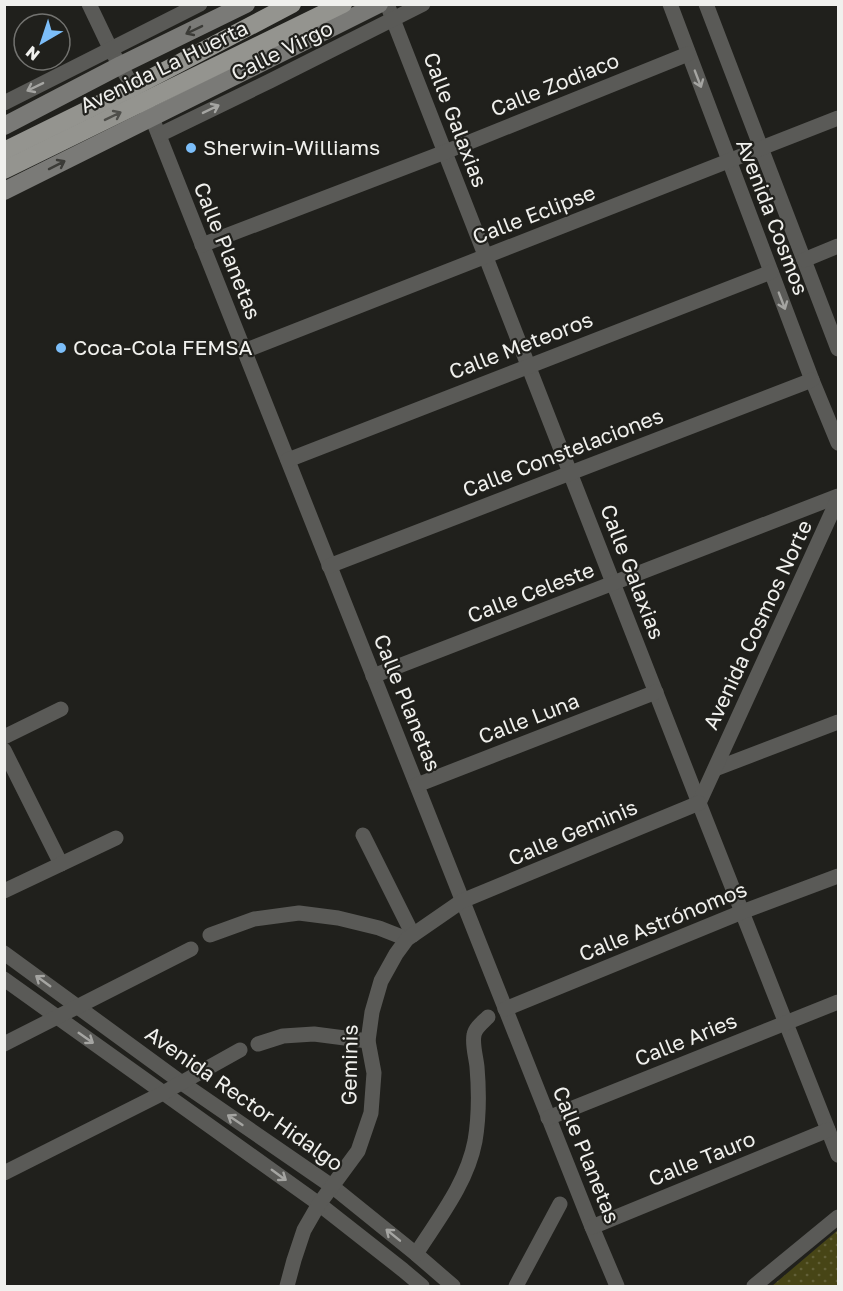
<svg xmlns="http://www.w3.org/2000/svg" width="843" height="1291" font-family="'Golos Text',sans-serif">
  <defs>
    <pattern id="grass-dots" width="8" height="8" patternUnits="userSpaceOnUse" patternTransform="scale(1.5)"><rect width="8" height="8" fill="#474516"/><path d="M2 2h.1M6 6h.1" fill="none" stroke="#626038" stroke-width="1.8" stroke-linecap="round"/></pattern>
  </defs>
  <rect width="100%" height="100%" fill="#20201c"/>
  <!-- grass -->
  <polygon fill="url(#grass-dots)" points="838,1230 838,1286 772,1286"/>
  <g fill="none" stroke-linecap="round" stroke-linejoin="round">
    <!-- street -->
    <g stroke="#5a5a57" stroke-width="15">
      <polyline points="89,4 111,50 152,118 592,1227 617,1286"/>
      <polyline points="387,4 699,803 838,1155"/>
      <polyline points="670,4 812,380 838,443"/>
      <polyline points="706,4 838,349"/>
      <polyline points="4,103 200,4"/>
      <polyline points="159,135 270,81 423,4"/>
      <polyline points="202,245 445,152 688,54"/>
      <polyline points="804,260 838,246"/>
      <polyline points="244,351 838,118"/>
      <polyline points="288,460 771,272"/>
      <polyline points="329,566 812,380"/>
      <polyline points="373,676 838,496"/>
      <polyline points="4,737 61,709"/>
      <polyline points="4,750 61,864"/>
      <polyline points="715,769 838,722"/>
      <polyline points="417,785 656,692"/>
      <polyline points="699,803 838,499"/>
      <polyline points="363,835 413,935"/>
      <polyline points="4,891 116,838"/>
      <polyline points="210,935 254,919 299,913 338,918 379,928 407,939"/>
      <polyline points="4,953 182,1083 333,1187 416,1254 453,1286"/>
      <polyline points="4,979 319,1204 403,1270 422,1286"/>
      <polyline points="505,1009 742,912 838,876"/>
      <polyline points="4,1044 191,949"/>
      <polyline points="258,1044 283,1036 314,1034 368,1041"/>
      <polyline points="548,1118 838,1002"/>
      <polyline points="4,1173 163,1093 240,1050"/>
      <polyline points="592,1227 828,1130"/>
      <path d="M416,1254C439,1218 467,1183 475,1141C479,1117 479,1090 477,1067C476,1057 472,1044 474,1035C475,1028 483,1022 488,1017"/>
      <polyline points="287,1286 294,1260 304,1230 319,1204 358,1151 371,1113 374,1073 368,1041 372,1012 381,981 396,954 407,939 462,901 699,803"/>
      <polyline points="516,1286 560,1204"/>
      <polyline points="754,1286 838,1217"/>
    </g>
    <!-- secondary -->
    <g stroke="#7a7a77" stroke-width="18">
      <polyline points="4,126 121,65 246,4"/>
      <polyline points="4,191 379,4"/>
    </g>
    <!-- primary -->
    <g stroke="#94948f" stroke-width="18">
      <polyline points="4,151 134,87 292,4"/>
      <polyline points="4,170 343,4"/>
    </g>
  </g>
  <!-- one-way arrows -->
  <defs><path id="oneway-shaft" d="M-6 0H5M1.5-3L5.5 0L1.5 3" fill="none" stroke-width="1.6" stroke-linecap="round" stroke-linejoin="round" transform="scale(1.5)"/></defs>
  <g stroke="#3b3b37">
    <use href="#oneway-shaft" transform="translate(194 30) rotate(154)"/>
    <use href="#oneway-shaft" transform="translate(57 165) rotate(-27)"/>
  </g>
  <g stroke="#a5a5a2">
    <use href="#oneway-shaft" transform="translate(698 79) rotate(69)"/>
    <use href="#oneway-shaft" transform="translate(35 87) rotate(154)"/>
    <use href="#oneway-shaft" transform="translate(211 109) rotate(-26)"/>
    <use href="#oneway-shaft" transform="translate(782 301) rotate(69)"/>
    <use href="#oneway-shaft" transform="translate(43 981) rotate(-144)"/>
    <use href="#oneway-shaft" transform="translate(86 1038) rotate(35)"/>
    <use href="#oneway-shaft" transform="translate(235 1120) rotate(-146)"/>
    <use href="#oneway-shaft" transform="translate(279 1175) rotate(36)"/>
    <use href="#oneway-shaft" transform="translate(393 1235) rotate(-141)"/>
  </g>
  <use stroke="#4e4e4a" href="#oneway-shaft" transform="translate(113 116) rotate(-26)"/>
  <!-- markers -->
  <g fill="#7cbef9" stroke="#20201c" stroke-width="2">
    <circle cx="191" cy="148" r="6"/>
    <circle cx="61" cy="348" r="6"/>
  </g>
  <g text-anchor="middle" stroke-width="4.5" stroke-linejoin="round" paint-order="stroke">
    <!-- street labels -->
    <g font-size="21" fill="#f0f0ed" stroke="#20201c">
      <text transform="translate(282 51) rotate(-26)" y="7">Calle Virgo</text>
      <text transform="translate(164 67) rotate(-26)" y="7">Avenida La Huerta</text>
      <text transform="translate(555 85) rotate(-22)" y="7">Calle Zodiaco</text>
      <text transform="translate(455 120) rotate(69)" y="7">Calle Galaxias</text>
      <text transform="translate(534 215) rotate(-21)" y="7">Calle Eclipse</text>
      <text transform="translate(772 217) rotate(69)" y="7">Avenida Cosmos</text>
      <text transform="translate(227 251) rotate(68)" y="7">Calle Planetas</text>
      <text transform="translate(521 346) rotate(-21)" y="7">Calle Meteoros</text>
      <text transform="translate(563 453) rotate(-21)" y="7">Calle Constelaciones</text>
      <text transform="translate(632 572) rotate(69)" y="7">Calle Galaxias</text>
      <text transform="translate(531 593) rotate(-21)" y="7">Calle Celeste</text>
      <text transform="translate(758 625) rotate(-65)" y="7">Avenida Cosmos Norte</text>
      <text transform="translate(407 703) rotate(68)" y="7">Calle Planetas</text>
      <text transform="translate(529 719) rotate(-21)" y="7">Calle Luna</text>
      <text transform="translate(573 833) rotate(-23)" y="7">Calle Geminis</text>
      <text transform="translate(663 922) rotate(-22)" y="7">Calle Astrónomos</text>
      <text transform="translate(686 1040) rotate(-22)" y="7">Calle Aries</text>
      <text transform="translate(350 1065) rotate(-89)" y="7">Geminis</text>
      <text transform="translate(244 1099) rotate(35)" y="7">Avenida Rector Hidalgo</text>
      <text transform="translate(586 1155) rotate(68)" y="7">Calle Planetas</text>
      <text transform="translate(702 1159) rotate(-22)" y="7">Calle Tauro</text>
    </g>
    <!-- poi labels -->
    <g font-size="21" fill="#f0f0ed" stroke="#20201c" text-anchor="start">
      <text x="203" y="155">Sherwin-Williams</text>
      <text x="73" y="355">Coca-Cola FEMSA</text>
    </g>
  </g>
  <!-- border -->
  <rect width="843" height="1291" fill="none" stroke="#f0f0ed" stroke-width="12"/>
  <!-- north arrow -->
  <g transform="translate(42 42) rotate(219)"><circle r="28" fill="#20201c" stroke="#737370" stroke-width="1.5"/>
  <path d="M0-4.5L10 22L0 15L-10 22Z" fill="#7cbef9"/>
  <text y="-9" font-size="16" font-weight="bold" text-anchor="middle" fill="#f0f0ed">N</text>
  </g>
</svg>
